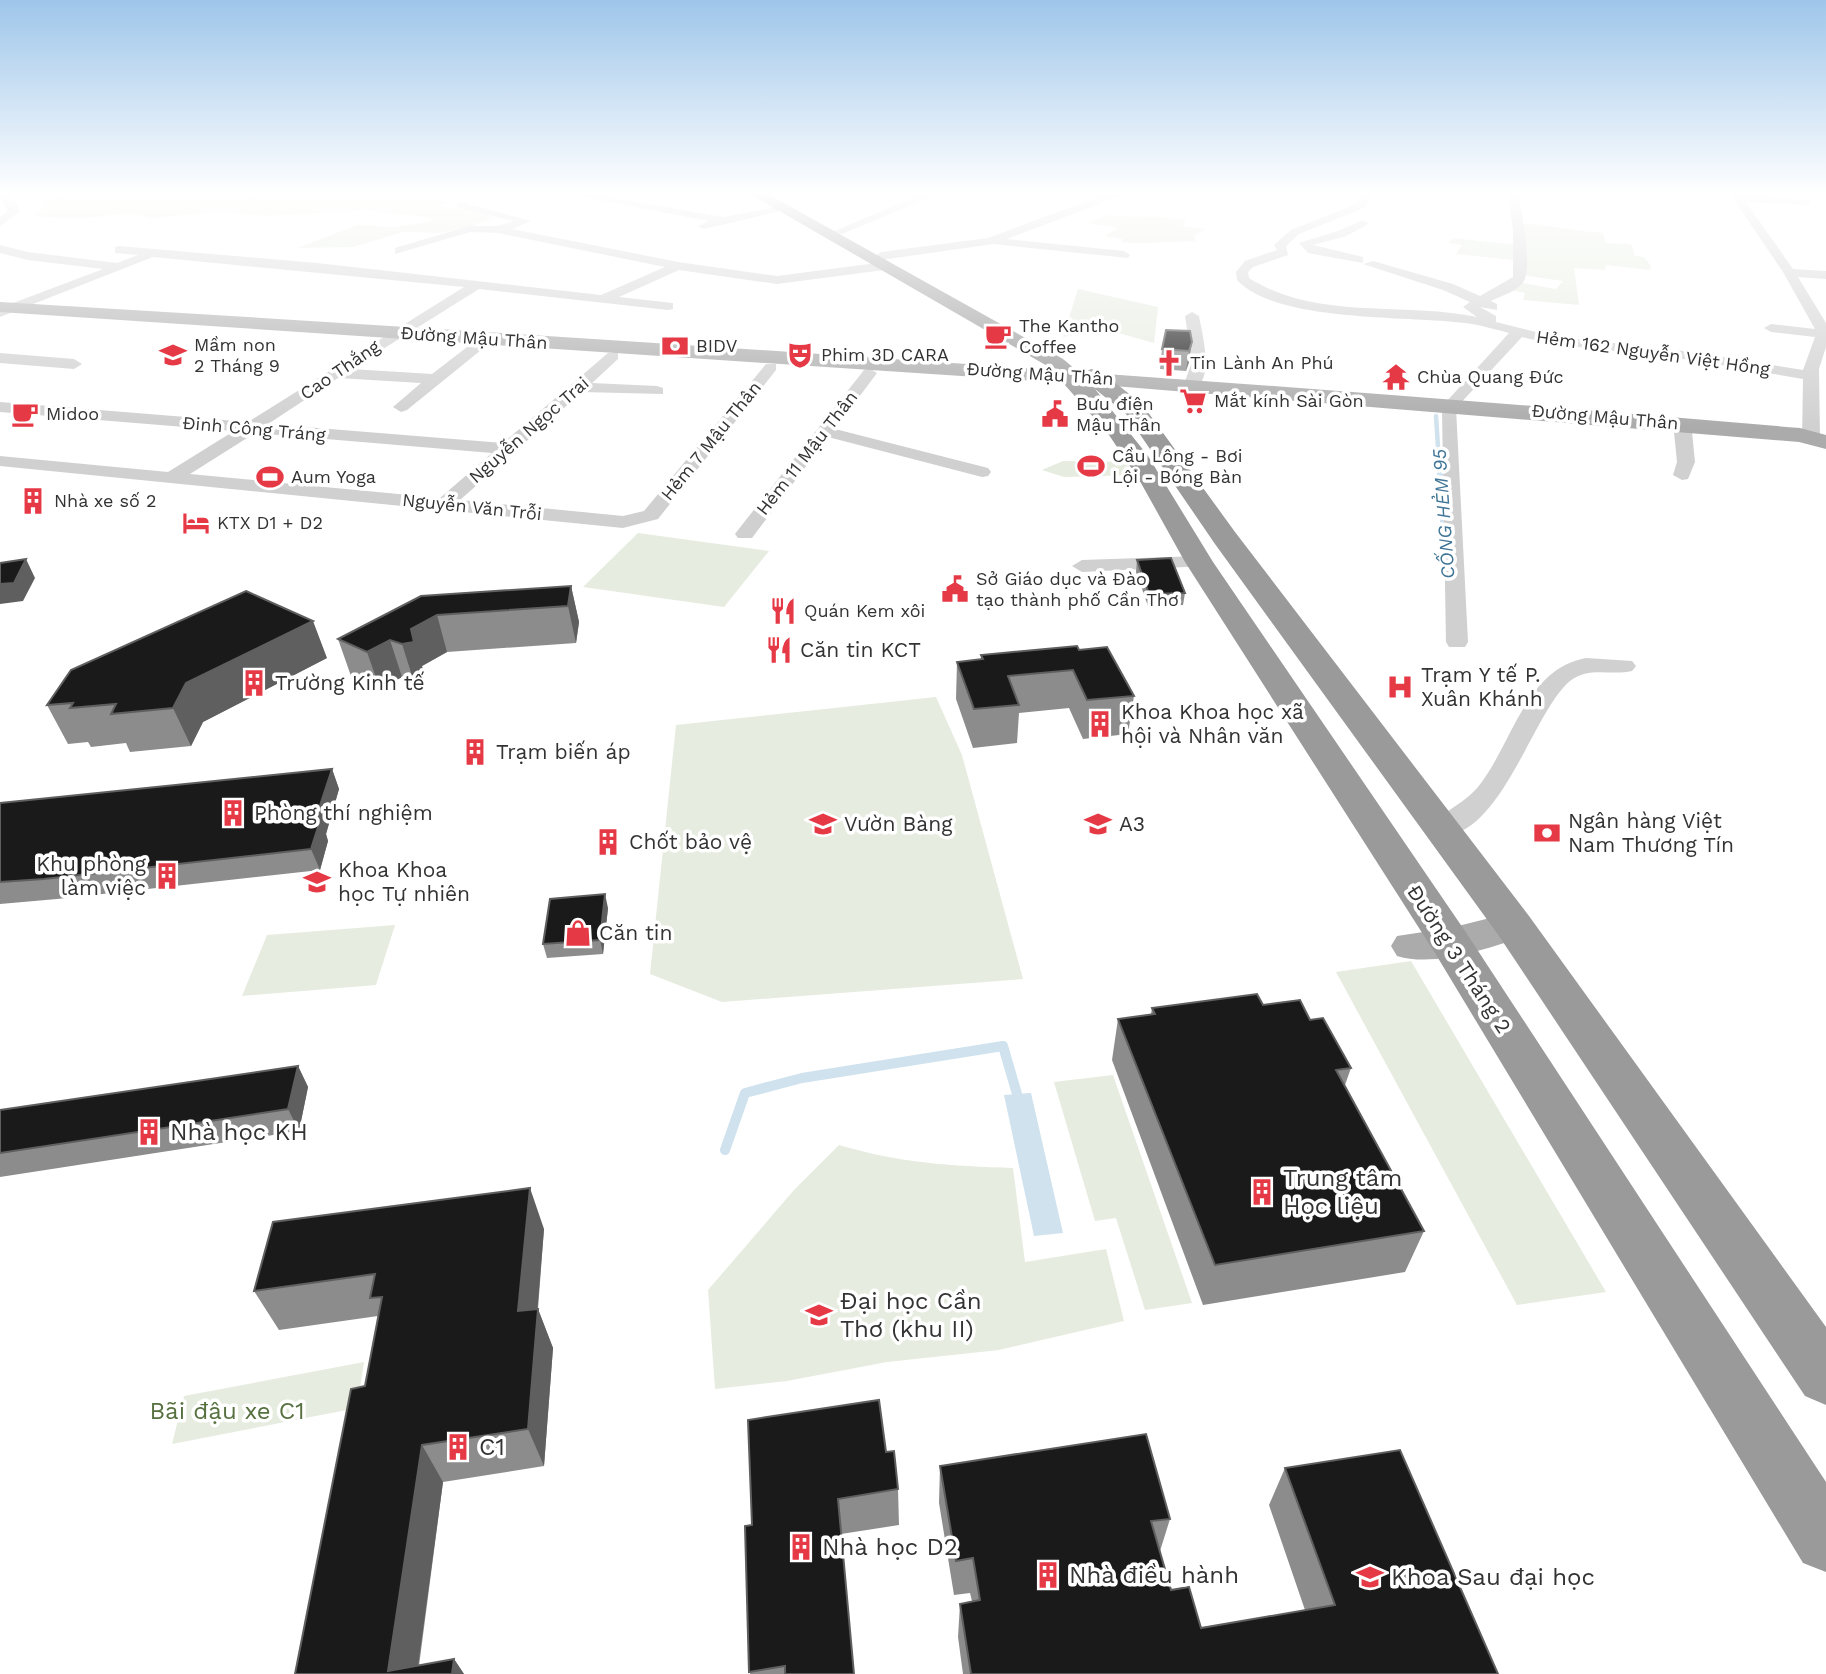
<svg xmlns="http://www.w3.org/2000/svg" width="1826" height="1674" font-family="'Work Sans',sans-serif">
  <rect width="100%" height="100%" fill="#fff"/>
  <!-- green -->
  <g fill="#e6ecdf">
    <path d="M61,194H290L271,199H437L449,202L439,206L484,211L493,218L466,228L440,233L403,232L353,247L297,248L358,225L394,227L428,222L434,218L365,210L265,216L217,211L150,219C127,207 107,218 84,218C67,219 50,218 33,216L43,209L42,201Z"/>
    <path d="M1106,215C1134,218 1159,215 1186,220L1183,226L1205,229L1194,236L1196,242C1170,240 1148,245 1122,242V239L1105,236L1118,228L1087,223Z"/>
    <path d="M1519,223C1549,225 1573,231 1603,233L1606,243L1631,244L1635,256L1644,257L1651,266L1650,270L1606,265L1605,270L1574,268L1579,305L1523,300L1525,293L1511,290L1522,283L1556,289L1563,281L1523,275V261L1456,254L1462,245L1448,243L1453,238L1517,245Z"/>
    <polygon points="1078,289 1158,307 1154,343 1104,329 1063,337"/>
    <polygon points="1063,461 1129,462 1136,475 1064,477 1042,470"/>
    <polygon points="638,533 769,551 724,607 583,587"/>
    <polygon points="936,697 962,755 1023,979 722,1002 650,974 676,725"/>
    <polygon points="395,925 376,985 242,996 267,935"/>
    <polygon points="1411,961 1606,1292 1517,1305 1336,972"/>
    <polygon points="1113,1075 1192,1303 1145,1310 1116,1218 1095,1221 1054,1082"/>
    <path d="M839,1145C900,1163 951,1166 1013,1168L1025,1262L1106,1249L1124,1321L999,1350L887,1362L787,1381L715,1389L708,1290L794,1190Z"/>
    <polygon points="364,1362 357,1408 172,1444 184,1396"/>
  </g>
  <!-- water -->
  <polygon fill="#cfe2ee" points="1031,1093 1063,1233 1034,1236 1004,1095"/>
  <g fill="none" stroke-linecap="round" stroke-linejoin="round">
    <!-- stream-far2 -->
    <polyline stroke="#cfe2ee" stroke-width="4.5" points="1436,416 1439,463"/>
    <!-- stream-far1 -->
    <polyline stroke="#cfe2ee" stroke-width="6" points="1439,461 1445,549"/>
    <!-- stream -->
    <polyline stroke="#cfe2ee" stroke-width="10" points="725,1150 745,1093 802,1078 1003,1046 1017,1094"/>
    <!-- minor -->
    <g fill="#d0d0d0" fill-rule="evenodd">
      <polygon points="0,194 9,194 18,206 19,212 0,226 0,217 7,211"/>
      <polygon points="568,194 592,194 723,217 783,206 789,209 704,229 698,226 709,221"/>
      <polygon points="922,194 937,194 842,234 832,232"/>
      <polygon points="1106,194 1125,194 1007,239 1124,251 1130,255 1128,258 993,244 881,260 875,256 881,252 988,238"/>
      <path d="M1360,194H1370V200L1364,208L1299,234L1286,246L1288,255L1253,267L1248,272L1249,278C1317,321 1402,301 1477,317L1463,307L1470,302L1443,290L1363,264L1373,261L1453,284L1480,296L1513,277V230L1508,194H1547L1519,197C1522,215 1532,265 1524,281C1518,291 1501,296 1491,301L1497,304V310L1480,307L1496,316V322L1552,336L1692,352L1803,370L1815,337L1771,332L1764,328L1771,324L1815,329L1783,272L1730,194L1810,200V204L1806,205L1746,202L1793,269L1826,271V279L1798,277L1826,323V347L1819,369L1820,440L1811,445L1802,440L1803,379L1692,360L1552,344L1522,337L1456,408L1468,642L1465,647H1449L1446,642L1442,411L1447,407V401L1509,333C1497,330 1484,326 1472,324C1413,315 1278,324 1237,280L1236,272L1245,261L1277,250L1274,245L1291,230L1356,204Z"/>
      <path d="M461,202L531,221L512,229L678,262L777,276L884,262L890,266L884,270L777,284L679,270L619,297L673,303V309L668,310L479,289L351,369L432,374L471,344H481V350L407,410L401,412L393,407L421,383L338,378L268,424L503,443L608,353H618V359L592,383L657,386L663,388V394L582,392L460,500L623,516L644,511L766,364H776V370L658,519L623,528L0,466V456L168,472L234,431L0,412V402L248,422L464,287L153,257L0,317V308L103,269L28,260L0,253V245L28,252L117,263L138,255L115,253V247L119,246L317,263L601,295L665,267L498,233L470,232L395,254V248L469,226H497L513,221L457,207L456,205ZM255,433L492,453L440,498L190,474Z"/>
      <polygon points="1363,220 1369,223 1367,225 1346,236 1313,245 1363,257 1363,263 1308,253 1299,243 1338,231"/>
      <path d="M1192,312L1199,316C1202,333 1216,383 1192,389L1184,384L1192,362L1185,316Z"/>
      <polygon points="0,353 74,359 82,364 74,369 0,363"/>
      <polygon points="869,368 877,373 835,429 988,468 991,472 988,476 982,477 828,437 752,538 738,538 735,534 738,530 864,370"/>
      <polygon points="1683,427 1692,432 1695,462 1688,479 1682,480 1673,475 1677,462 1674,432"/>
      <polygon points="1199,556 1206,558 1209,562 1206,566 1082,572 1072,566 1082,560"/>
      <path d="M1586,658L1632,661L1636,666L1632,671C1611,676 1589,666 1570,681C1532,712 1497,851 1432,834L1428,828C1437,815 1464,804 1478,787C1512,745 1525,669 1586,658Z"/>
    </g>
    <!-- major -->
    <g fill="#ababab" fill-rule="evenodd">
      <path d="M0,302C600,338 1201,377 1800,428L1826,435V449L1799,442L1126,387L0,312Z"/>
      <path d="M1514,912L1528,916L1534,926L1528,936C1489,947 1437,968 1397,956L1391,946L1397,936L1450,928Z"/>
    </g>
    <!-- highway -->
    <polygon fill="#9a9a9a" fill-rule="evenodd" points="750,194 768,194 1063,359 1081,374 1091,369 1099,370 1142,404 1235,532 1529,916 1826,1327 1826,1405 1805,1396 1499,936 1215,544 1126,414 1095,389 1148,456 1213,562 1465,931 1826,1482 1826,1572 1803,1563 1435,953 1185,562 1141,483 1109,435 1049,367"/>
  </g>
  <!-- wall -->
  <g fill="#8c8c8c">
    <polygon points="1190,331 1189,362 1186,371 1160,369 1162,349"/>
    <polygon points="1137,560 1185,593 1183,605 1148,606 1136,572"/>
    <polygon points="571,586 579,622 576,643 447,652 422,666 425,679 414,682 402,677 380,689 351,676 338,639 421,596"/>
    <polygon points="1079,650 1134,696 1128,734 1083,739 1069,708 1019,713 1017,743 973,748 956,699 957,662 981,659 981,655"/>
    <polygon points="327,658 203,722 191,746 130,752 126,743 91,747 88,742 68,744 47,705"/>
    <polygon points="332,769 339,789 326,834 328,841 320,870 57,899 0,904 0,803"/>
    <polygon points="608,908 603,954 547,958 543,944"/>
    <polygon points="1263,1005 1310,1020 1351,1068 1345,1085 1424,1231 1405,1272 1203,1305 1112,1060 1118,1019 1151,1014 1152,1008"/>
    <polygon points="298,1066 308,1087 299,1131 0,1177 0,1110"/>
    <polygon points="544,1229 538,1309 553,1348 544,1466 443,1482 419,1666 454,1659 464,1674 295,1674 365,1386 378,1316 279,1330 254,1291"/>
    <polygon points="886,1452 898,1489 899,1525 841,1534 854,1674 750,1674 752,1525"/>
    <polygon points="940,1466 1170,1519 1160,1551 1171,1590 1201,1628 1305,1610 1269,1505 1285,1468 1498,1674 963,1674 958,1637 960,1604 972,1601 970,1593 954,1595 939,1503"/>
  </g>
  <!-- shaded-wall -->
  <g fill="#5f5f5f">
    <polygon points="1192,342 1189,362 1186,371 1189,351"/>
    <polygon points="26,559 35,578 23,601 0,604 0,584"/>
    <polygon points="571,586 579,622 576,643 568,606"/>
    <polygon points="437,615 447,652 422,666 425,679 414,682 402,644 411,629"/>
    <polygon points="313,621 327,658 203,722 191,746 173,708 186,683"/>
    <polygon points="390,640 402,677 380,689 367,652"/>
    <polygon points="332,769 339,789 326,834 328,841 320,870 311,849 315,821"/>
    <polygon points="605,894 608,908 603,954 600,940"/>
    <polygon points="298,1066 308,1087 299,1131 288,1109"/>
    <polygon points="530,1188 544,1229 534,1351 518,1311"/>
    <polygon points="538,1309 553,1348 544,1466 528,1429"/>
    <polygon points="422,1445 443,1482 417,1674 388,1671"/>
    <polygon points="454,1659 464,1674 452,1674"/>
  </g>
  <!-- building -->
  <g fill="#1a1a1a" stroke="#5f5f5f" stroke-width="2">
    <polygon points="1166,330 1190,331 1192,342 1189,351 1162,349"/>
    <polygon points="1171,558 1185,593 1149,594 1137,560"/>
    <polygon points="26,559 14,583 0,584 0,563"/>
    <polygon points="571,586 568,606 437,615 411,629 414,642 402,644 390,640 367,652 338,639 421,596"/>
    <polygon points="246,591 313,621 186,683 173,708 111,714 116,704 70,708 73,703 47,705 71,670"/>
    <polygon points="1077,646 1079,650 1107,647 1134,696 1087,700 1073,670 1008,676 1019,705 974,709 957,662 983,659 981,655"/>
    <polygon points="332,769 315,821 320,821 311,849 44,879 0,882 0,803"/>
    <polygon points="605,894 600,940 543,944 550,899"/>
    <polygon points="1257,994 1263,1005 1300,1000 1310,1020 1323,1018 1351,1068 1336,1070 1424,1231 1215,1265 1118,1019 1155,1014 1152,1008"/>
    <polygon points="298,1066 288,1109 0,1153 0,1110"/>
    <polygon points="530,1188 518,1311 538,1309 528,1429 422,1445 388,1671 454,1659 452,1674 295,1674 351,1389 365,1386 382,1297 370,1298 375,1274 254,1291 273,1222"/>
    <polygon points="879,1400 886,1452 894,1451 898,1489 838,1499 854,1674 785,1674 785,1666 749,1672 745,1526 752,1525 748,1420"/>
    <polygon points="1146,1434 1170,1519 1151,1521 1171,1590 1189,1587 1201,1628 1335,1605 1285,1468 1400,1450 1498,1674 971,1674 960,1604 980,1600 973,1558 956,1561 940,1466"/>
  </g>
  <!-- sky -->
  <linearGradient id="sky" x2="0" y2="1"><stop stop-color="#9ec6ea"/><stop offset="0.45" stop-color="#fff"/><stop offset="1" stop-color="#fff" stop-opacity="0"/></linearGradient>
  <rect width="1826" height="429" fill="url(#sky)"/>
  <!-- icons -->
  <defs>
    <symbol id="cafe-bare" viewBox="-9 -9 18 18"><path d="M-5.5-4.5H6V0H3Q3 3.5 0 3.5H-2.5Q-5.5 3.5-5.5 0ZM3-3.2v2h1.7v-2ZM-6 4.5H4V6H-6Z" fill="#e63946" stroke="#fff" stroke-width="2.5" paint-order="stroke"/></symbol>
    <symbol id="bank-bare" viewBox="-9 -9 18 18"><path d="M-6-4H6V4H-6ZM0-2.3a2.3 2.3 0 1 0 0 4.6a2.3 2.3 0 1 0 0-4.6Z" fill="#e63946" stroke="#fff" stroke-width="2.5" paint-order="stroke"/></symbol>
    <symbol id="school-bare" viewBox="-9 -9 18 18"><path d="M0-5L7-2L0 1L-7-2ZM-4 1L0 2.5L4 1V4Q0 6-4 4Z" fill="#e63946" stroke="#fff" stroke-width="2.5" paint-order="stroke"/></symbol>
    <symbol id="theatre-bare" viewBox="-9 -9 18 18"><path d="M-5-5.5Q0-4 5-5.5V0Q5 5 0 6Q-5 5-5 0ZM-3.3-2.5H-1v1.5H-3.3ZM1-2.5H3.3v1.5H1ZM-2.8 1Q0 5.5 2.8 1Z" fill="#e63946" stroke="#fff" stroke-width="2.5" paint-order="stroke"/></symbol>
    <symbol id="church-bare" viewBox="-9 -9 18 18"><path d="M-1.2-6h2.4v3.5h3.3v2.4h-3.3V6h-2.4V-.1h-3.3v-2.4h3.3Z" fill="#e63946" stroke="#fff" stroke-width="2.5" paint-order="stroke"/></symbol>
    <symbol id="temple-bare" viewBox="-9 -9 18 18"><path d="M0-6L5-2H3V0L6.5 2.5H4V6H1.5V3h-3V6H-4V2.5H-6.5L-3 0V-2H-5Z" fill="#e63946" stroke="#fff" stroke-width="2.5" paint-order="stroke"/></symbol>
    <symbol id="supermarket-bare" viewBox="-9 -9 18 18"><path d="M-6-5.5h2.5l.6 2H6L4.5 2H-2.5L-4.4-4H-6ZM-1.5 3.2a1.3 1.3 0 1 0 .1 0ZM3 3.2a1.3 1.3 0 1 0 .1 0Z" fill="#e63946" stroke="#fff" stroke-width="2.5" paint-order="stroke"/></symbol>
    <symbol id="civic-bare" viewBox="-9 -9 18 18"><path d="M-.6-6.5H3V-4.5H.6V-3L4-1V1h2V6H-6V1h2V-1L-.6-3ZM-1.2 2.5V6h2.4V2.5Z" fill="#e63946" stroke="#fff" stroke-width="2.5" paint-order="stroke"/></symbol>
    <symbol id="stadium-bare" viewBox="-9 -9 18 18"><path d="M0-5a6.5 5 0 1 0 0 10a6.5 5 0 1 0 0-10ZM-3.5-1.8h7v3.6h-7Z" fill="#e63946" stroke="#fff" stroke-width="2.5" paint-order="stroke"/></symbol>
    <symbol id="building-bare" viewBox="-9 -9 18 18"><path d="M-4-6H4V6H1V3H-1V6H-4ZM-2.5-4.3h1.7v1.8h-1.7ZM.8-4.3h1.7v1.8H.8ZM-2.5-1h1.7V.8h-1.7ZM.8-1h1.7V.8H.8Z" fill="#e63946" stroke="#fff" stroke-width="2.5" paint-order="stroke"/></symbol>
    <symbol id="hotel-bare" viewBox="-9 -9 18 18"><path d="M-6-4.5h1.5V1H6V5H4.5V3h-9V5H-6ZM-4 0a1.8 1.8 0 1 1 3.6 0ZM.5 0V-2.5h3Q6-2.5 6 0Z" fill="#e63946" stroke="#fff" stroke-width="2.5" paint-order="stroke"/></symbol>
    <symbol id="restaurant-bare" viewBox="-9 -9 18 18"><path d="M-5-6h1v4h1v-4h1v4h1v-4h1v5L-1.5 .5V6h-2V.5L-5-1ZM5-6V6H3V1.5H1.5Q1.5-4 5-6Z" fill="#e63946" stroke="#fff" stroke-width="2.5" paint-order="stroke"/></symbol>
    <symbol id="hospital-bare" viewBox="-9 -9 18 18"><path d="M-5-5h3v3.5h4V-5h3V5h-3V1.5h-4V5h-3Z" fill="#e63946" stroke="#fff" stroke-width="2.5" paint-order="stroke"/></symbol>
    <symbol id="shop-bare" viewBox="-9 -9 18 18"><path d="M-5-2.5h2.3a2.7 3.5 0 0 1 5.4 0H5L5.5 6h-11ZM-1.5-2.5h3a1.5 2.3 0 0 0-3 0Z" fill="#e63946" stroke="#fff" stroke-width="2.5" paint-order="stroke"/></symbol>
    <symbol id="university-bare" viewBox="-9 -9 18 18"><path d="M0-5L7-2L0 1L-7-2ZM-4 1L0 2.5L4 1V4Q0 6-4 4Z" fill="#e63946" stroke="#fff" stroke-width="2.5" paint-order="stroke"/></symbol>
  </defs>
  <g fill-rule="evenodd">
    <use href="#cafe-bare" x="979" y="317" width="38" height="38"/>
    <use href="#bank-bare" x="656" y="327" width="38" height="38"/>
    <use href="#school-bare" x="154" y="336" width="38" height="38"/>
    <use href="#theatre-bare" x="781" y="336" width="38" height="38"/>
    <use href="#church-bare" x="1150" y="344" width="38" height="38"/>
    <use href="#temple-bare" x="1377" y="358" width="38" height="38"/>
    <use href="#supermarket-bare" x="1174" y="382" width="38" height="38"/>
    <use href="#cafe-bare" x="6" y="395" width="38" height="38"/>
    <use href="#civic-bare" x="1036" y="395" width="38" height="38"/>
    <use href="#stadium-bare" x="1072" y="447" width="38" height="38"/>
    <use href="#stadium-bare" x="251" y="458" width="38" height="38"/>
    <use href="#building-bare" x="14" y="482" width="38" height="38"/>
    <use href="#hotel-bare" x="177" y="504" width="38" height="38"/>
    <use href="#civic-bare" x="936" y="570" width="38" height="38"/>
    <use href="#restaurant-bare" x="764" y="592" width="38" height="38"/>
    <use href="#restaurant-bare" x="760" y="631" width="38" height="38"/>
    <use href="#building-bare" x="235" y="664" width="38" height="38"/>
    <use href="#hospital-bare" x="1381" y="668" width="38" height="38"/>
    <use href="#building-bare" x="1081" y="705" width="38" height="38"/>
    <use href="#building-bare" x="456" y="733" width="38" height="38"/>
    <use href="#building-bare" x="214" y="794" width="38" height="38"/>
    <use href="#school-bare" x="804" y="805" width="38" height="38"/>
    <use href="#school-bare" x="1079" y="805" width="38" height="38"/>
    <use href="#bank-bare" x="1528" y="814" width="38" height="38"/>
    <use href="#building-bare" x="589" y="823" width="38" height="38"/>
    <use href="#building-bare" x="148" y="857" width="38" height="38"/>
    <use href="#school-bare" x="298" y="863" width="38" height="38"/>
    <use href="#shop-bare" x="559" y="914" width="38" height="38"/>
    <use href="#building-bare" x="130" y="1113" width="38" height="38"/>
    <use href="#building-bare" x="1243" y="1173" width="38" height="38"/>
    <use href="#university-bare" x="800" y="1296" width="38" height="38"/>
    <use href="#building-bare" x="439" y="1428" width="38" height="38"/>
    <use href="#building-bare" x="782" y="1528" width="38" height="38"/>
    <use href="#building-bare" x="1029" y="1556" width="38" height="38"/>
    <use href="#university-bare" x="1351" y="1558" width="38" height="38"/>
  </g>
  <g text-anchor="middle" stroke-width="7" stroke-linejoin="round" paint-order="stroke">
    <!-- far-poi labels -->
    <g font-size="18" fill="#333" stroke="#fff" text-anchor="start">
      <text x="1019" y="332">The Kantho<tspan x="1019" dy="21">Coffee</tspan></text>
      <text x="194" y="351">Mầm non<tspan x="194" dy="21">2 Tháng 9</tspan></text>
      <text x="696" y="352">BIDV</text>
      <text x="821" y="361">Phim 3D CARA</text>
      <text x="1190" y="369">Tin Lành An Phú</text>
      <text x="1417" y="383">Chùa Quang Đức</text>
      <text x="1214" y="407">Mắt kính Sài Gòn</text>
      <text x="1076" y="410">Bưu điện<tspan x="1076" dy="21">Mậu Thân</tspan></text>
      <text x="46" y="420">Midoo</text>
      <text x="1112" y="462">Cầu Lông - Bơi<tspan x="1112" dy="21">Lội - Bóng Bàn</tspan></text>
      <text x="291" y="483">Aum Yoga</text>
      <text x="54" y="507">Nhà xe số 2</text>
      <text x="217" y="529">KTX D1 + D2</text>
      <text x="976" y="585">Sở Giáo dục và Đào<tspan x="976" dy="21">tạo thành phố Cần Thơ</tspan></text>
      <text x="804" y="617">Quán Kem xôi</text>
    </g>
    <!-- far-street labels -->
    <g font-size="18" fill="#333" stroke="#fff">
      <text transform="translate(474 338) rotate(4)" y="6">Đường Mậu Thân</text>
      <text transform="translate(1653 353) rotate(8)" y="6">Hẻm 162 Nguyễn Việt Hồng</text>
      <text transform="translate(340 370) rotate(-34)" y="6">Cao Thắng</text>
      <text transform="translate(1040 374) rotate(4)" y="6">Đường Mậu Thân</text>
      <text transform="translate(1605 417) rotate(5)" y="6">Đường Mậu Thân</text>
      <text transform="translate(254 429) rotate(5)" y="6">Đinh Công Tráng</text>
      <text transform="translate(529 430) rotate(-41)" y="6">Nguyễn Ngọc Trai</text>
      <text transform="translate(711 441) rotate(-51)" y="6">Hẻm 7 Mậu Thân</text>
      <text transform="translate(807 453) rotate(-52)" y="6">Hẻm 11 Mậu Thân</text>
      <text transform="translate(472 507) rotate(6)" y="6">Nguyễn Văn Trỗi</text>
    </g>
    <!-- far-water labels -->
    <g font-size="19" font-style="italic" fill="#3f7597" stroke="#fff">
      <text transform="translate(1443 514) rotate(-94)" y="7">CỐNG HẺM 95</text>
    </g>
    <!-- poi labels -->
    <g font-size="21" fill="#333" stroke="#fff" text-anchor="start">
      <text x="800" y="657">Căn tin KCT</text>
      <text x="1421" y="682">Trạm Y tế P.<tspan x="1421" dy="24">Xuân Khánh</tspan></text>
      <text x="275" y="690">Trường Kinh tế</text>
      <text x="1121" y="719">Khoa Khoa học xã<tspan x="1121" dy="24">hội và Nhân văn</tspan></text>
      <text x="496" y="759">Trạm biến áp</text>
      <text x="254" y="820">Phòng thí nghiệm</text>
      <text x="1568" y="828">Ngân hàng Việt<tspan x="1568" dy="24">Nam Thương Tín</tspan></text>
      <text x="844" y="831">Vườn Bàng</text>
      <text x="1119" y="831">A3</text>
      <text x="629" y="849">Chốt bảo vệ</text>
      <text x="146" y="871" text-anchor="end">Khu phòng<tspan x="146" dy="24">làm việc</tspan></text>
      <text x="338" y="877">Khoa Khoa<tspan x="338" dy="24">học Tự nhiên</tspan></text>
      <text x="599" y="940">Căn tin</text>
    </g>
    <!-- street labels -->
    <g font-size="21" fill="#333" stroke="#fff">
      <text transform="translate(1459 959) rotate(57)" y="7">Đường 3 Tháng 2</text>
    </g>
    <!-- near-poi labels -->
    <g font-size="24" fill="#333" stroke="#fff" text-anchor="start">
      <text x="170" y="1140">Nhà học KH</text>
      <text x="1283" y="1186">Trung tâm<tspan x="1283" dy="28">Học liệu</tspan></text>
      <text x="840" y="1309">Đại học Cần<tspan x="840" dy="28">Thơ (khu II)</tspan></text>
      <text x="479" y="1455">C1</text>
      <text x="822" y="1555">Nhà học D2</text>
      <text x="1069" y="1583">Nhà điều hành</text>
      <text x="1391" y="1585">Khoa Sau đại học</text>
    </g>
    <!-- near-park labels -->
    <g font-size="24" fill="#56703f" stroke="#fff">
      <text x="227" y="1419">Bãi đậu xe C1</text>
    </g>
  </g>
</svg>
